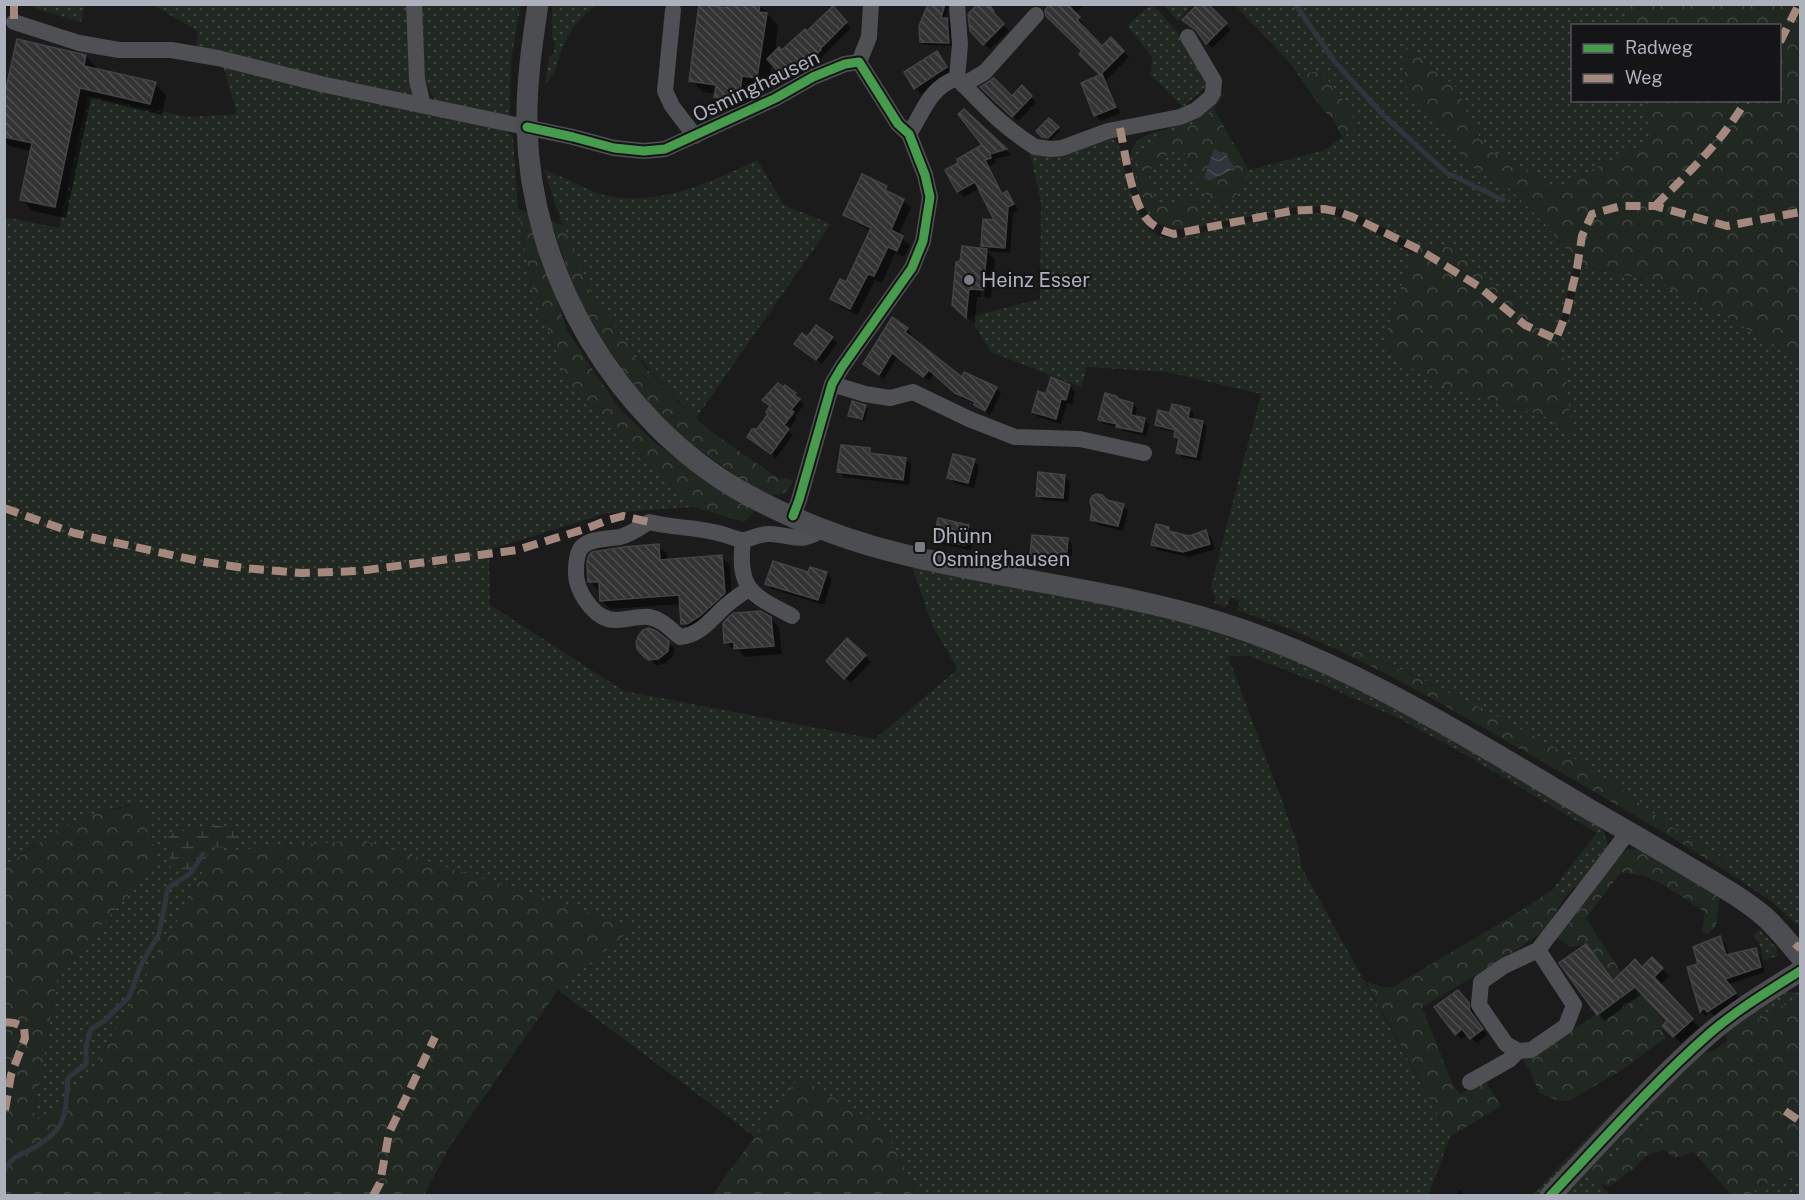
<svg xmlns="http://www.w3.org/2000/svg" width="1805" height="1200" font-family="'Public Sans',sans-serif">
  <defs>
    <pattern id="grass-dots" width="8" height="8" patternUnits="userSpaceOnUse" patternTransform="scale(1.5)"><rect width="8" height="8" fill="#212822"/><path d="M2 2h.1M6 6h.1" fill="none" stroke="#3f4540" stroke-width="1.8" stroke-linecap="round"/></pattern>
    <pattern id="forest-crowns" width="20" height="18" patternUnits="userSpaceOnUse" patternTransform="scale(1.5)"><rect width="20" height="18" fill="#212822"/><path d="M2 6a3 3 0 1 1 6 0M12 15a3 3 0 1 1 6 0" fill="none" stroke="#3f4540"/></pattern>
    <pattern id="wetland-marsh" width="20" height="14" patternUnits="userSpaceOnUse" patternTransform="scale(1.5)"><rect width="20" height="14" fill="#212822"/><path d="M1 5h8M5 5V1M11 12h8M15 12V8" fill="none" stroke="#3f4540"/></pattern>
    <pattern id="water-waves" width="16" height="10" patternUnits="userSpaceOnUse" patternTransform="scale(1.5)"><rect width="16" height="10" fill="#2e353c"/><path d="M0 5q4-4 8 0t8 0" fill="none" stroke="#4a5056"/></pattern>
    <pattern id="building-back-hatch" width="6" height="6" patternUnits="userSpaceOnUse" patternTransform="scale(1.5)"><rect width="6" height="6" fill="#333"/><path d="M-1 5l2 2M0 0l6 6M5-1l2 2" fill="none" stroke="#4e4e4f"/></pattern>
  </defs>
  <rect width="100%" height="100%" fill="#1b1b1b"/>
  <!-- grass -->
  <g fill="url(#grass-dots)">
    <polygon points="31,5 85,5 81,22 36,9"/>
    <polygon points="153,5 410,5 414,99 196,48 198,31"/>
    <polygon points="420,5 521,5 511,59 510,115 500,117 436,102 423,78"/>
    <path d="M552,5H596C583,16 572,26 565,42C557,59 559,69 545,85L549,58L554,53L555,43L552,37Z"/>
    <polygon points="1150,5 1153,5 1186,42 1208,85 1183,107 1151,75 1152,57 1127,26"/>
    <polygon points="1164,5 1192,5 1178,21"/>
    <path d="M1235,5H1629L1627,25L1572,26V100L1642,101L1654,139L1556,188L1490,151L1473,128L1457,88L1407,90L1438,120L1471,166L1509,188L1546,225L1575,261L1562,316L1557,329L1555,323L1538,315L1502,291L1460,251L1422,246L1420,247C1396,235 1362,214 1337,208C1324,206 1311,207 1298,207L1197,227L1200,201L1193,195L1173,205L1160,207C1139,171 1149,164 1182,147L1193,171L1235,197L1249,170L1325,150L1358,126L1345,103L1320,70L1299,76L1290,63Z"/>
    <path d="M223,66L499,128L513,136L518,209L531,285L571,389L694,507L607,513L489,550L490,605L624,691L875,739L958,669L933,627L911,564L1138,611L1194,624L1275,651L1374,696L1599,825L1603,830L1608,845L1582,883L1573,888L1563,900L1552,890L1597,833L1464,754L1400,719L1324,685L1249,656H1228L1296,839L1302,868L1450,1137L1428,1196L918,1195L884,1129L799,1078L755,1137L558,990L633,928L212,852L193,894L87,1081L32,1125L58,975L157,862L145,803C86,810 51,832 5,866V217L59,228L88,96L188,117L237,114Z"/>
    <path d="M1225,93L1214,109L1194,124L1178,132L1161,135L1143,152L1136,172L1138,181L1143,197L1155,211L1153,219C1143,209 1139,195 1135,181C1128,159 1126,141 1153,133C1159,131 1166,130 1171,127C1187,119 1203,106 1218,96Z"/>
    <path d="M1109,137L1118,143C1125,168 1133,223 1159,236C1166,239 1175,238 1183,237C1222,229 1295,207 1333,215C1359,221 1388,241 1412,253L1383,343L1446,387L1547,417L1572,438L1564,360L1559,338L1570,313L1582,266L1611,273L1656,281L1730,319L1800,360V928L1771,901L1721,868L1726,861L1670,826L1608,780L1432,684L1344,643L1340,651L1288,628L1237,610L1240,601L1231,597L1226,607L1214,603L1215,596L1211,586L1261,394L1167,372L1087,367L1081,387L991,352L970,317L1040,299L1041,202L1029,150Z"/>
    <path d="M757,160L784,205L831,224L696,418C667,392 643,363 619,332C607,316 595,300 586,282C569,247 557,208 544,170C564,176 581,188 600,194C653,209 710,183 757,160Z"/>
    <polygon points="1760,930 1778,950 1776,952 1778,956 1764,960 1759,943 1753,935"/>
    <polygon points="1788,992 1800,993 1800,1003 1785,1005 1755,1021 1748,1014 1778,994"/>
    <polygon points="1691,1035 1691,1040 1539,1195 1531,1196 1601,1123"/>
    <polygon points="1649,1103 1655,1109 1651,1127 1645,1131 1629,1124"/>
    <polygon points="1614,1139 1622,1151 1617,1157 1606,1157 1591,1174 1610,1195 1560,1196"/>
    <polygon points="1800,1176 1800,1195 1757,1195 1754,1191 1768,1183"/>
  </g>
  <!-- forest -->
  <g fill="url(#forest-crowns)">
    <polygon points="1629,5 1800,5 1800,360 1730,319 1656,281 1611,273 1578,264 1546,225 1509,188 1471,166 1438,120 1407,90 1401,43 1457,88 1473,128 1490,151 1556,188 1653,139 1642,101 1780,100 1780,26 1627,25"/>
    <polygon points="1320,70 1345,103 1358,126 1342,137 1333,119 1322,109 1299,76"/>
    <path d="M1214,109L1249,170L1235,197L1220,204L1203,191L1182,147C1149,164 1139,171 1160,207L1173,205L1193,195L1200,201L1197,227C1179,230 1168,231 1153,219L1155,211L1143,197L1138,181L1136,172L1143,152L1161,135L1178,132L1194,124Z"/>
    <polygon points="518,209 529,213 549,277 567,330 588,363 620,409 653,441 700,477 756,510 744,522 694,507 571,389 531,285"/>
    <path d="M551,221L564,226L587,285L601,307L646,368L678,402L708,429L779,479L786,478L793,481C781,513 744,481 728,470C715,460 700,451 687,441C666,424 648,401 630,380C622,370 611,360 604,348C581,308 565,265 551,221Z"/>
    <polygon points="1440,245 1460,251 1502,291 1538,315 1556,323 1564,360 1572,438 1547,417 1446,387 1389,356 1383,343 1412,253 1422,246"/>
    <path d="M1344,643L1487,711L1581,762L1608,780L1670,826L1726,860L1721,868C1658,828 1593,791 1529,754C1467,718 1405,682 1340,651Z"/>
    <polygon points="145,803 157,862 58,975 32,1124 87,1081 193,894 212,852 362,840 634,927 558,990 450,1146 424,1195 5,1195 5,866 61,828 92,814"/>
    <polygon points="1630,849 1642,850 1720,897 1716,926 1708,934 1702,932 1705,912 1664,885 1644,876 1621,872 1586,918 1621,972 1664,1021 1661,1027 1666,1038 1620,1071 1569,1101 1556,1100 1540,1093 1524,1060 1596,1015 1623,995 1586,944 1570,947 1555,936 1622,851"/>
    <polygon points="1552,890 1563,900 1545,930 1497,963 1422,1007 1450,1078 1459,1094 1486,1082 1501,1106 1450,1137 1366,982 1383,987 1393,987 1517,913"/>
    <path d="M1800,1003V1176L1768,1183L1754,1191L1757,1195H1731L1694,1152L1675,1158L1664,1150L1647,1155L1633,1169L1609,1186L1600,1184L1591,1175C1595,1157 1601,1156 1617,1157L1621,1152L1614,1139L1629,1124L1644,1131L1651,1127L1655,1109L1649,1103L1699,1053L1713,1051L1727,1041L1725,1031L1748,1014L1755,1021L1785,1005Z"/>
    <polygon points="799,1077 884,1129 918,1195 712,1195"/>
  </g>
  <!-- wetland -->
  <polygon fill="url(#wetland-marsh)" points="213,825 237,829 233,848 211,847 201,870 171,869 168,834"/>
  <!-- water -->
  <polygon fill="url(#water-waves)" points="1214,149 1228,157 1235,168 1209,181 1204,178"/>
  <!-- shadow -->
  <g fill="#0007">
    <polygon points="929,4 950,4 945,19 951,23 952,46 925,45 921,42"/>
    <polygon points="986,4 999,17 997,19 1009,31 990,49 971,30"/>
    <polygon points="1053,4 1085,4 1075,14 1084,24 1081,27 1102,48 1111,39 1129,57 1106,80 1120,113 1101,121 1095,115 1083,84 1103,76 1081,54 1084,51"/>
    <polygon points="1206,4 1231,30 1212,48 1200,34 1190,26"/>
    <polygon points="760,5 778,26 775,53 782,52 807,33 833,9 851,28 798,81 793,84 772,62 768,89 753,87 750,111 728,108 716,96 716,94 703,92 691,80 728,9"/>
    <polygon points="937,53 952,73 921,94 915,88"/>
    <polygon points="86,56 97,68 96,71 155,84 166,95 162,115 91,98 66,218 33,211 22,200 32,151 9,146 4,141 4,104"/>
    <polygon points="983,87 1012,98 1022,88 1036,102 1018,121"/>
    <polygon points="964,111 1011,155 995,159 996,163 989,166 1003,195 1007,193 1012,198 1018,210 1013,213 1010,253 987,251 995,259 991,298 984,297 987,256 984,256 981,297 977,297 975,324 953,304 963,248 987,251 982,246 997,222 980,188 964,197 958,191 985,146"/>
    <polygon points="1049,120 1060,131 1051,140 1046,139 1038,131"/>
    <polygon points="862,176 886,188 911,207 898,236 910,245 904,257 895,253 882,283 875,280 857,315 839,306 831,298 847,284 871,231 852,221 845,214"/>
    <polygon points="907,329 912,334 909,338 962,380 996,388 1001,393 990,415 981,410 976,405 976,404 962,398 934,374 929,381 897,357 884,379 865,364"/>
    <polygon points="832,338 837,343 822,364 801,349 808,339"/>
    <polygon points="1070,386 1075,392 1072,405 1067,403 1061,424 1039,417 1033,412 1047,395"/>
    <polygon points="795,394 804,405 795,416 797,418 788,431 793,435 776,458 754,442 758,430"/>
    <polygon points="1133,404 1137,409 1135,417 1144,419 1149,424 1146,436 1123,431 1120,428 1104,424 1099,420"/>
    <polygon points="865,406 868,409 865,421 852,418 850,415"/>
    <polygon points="1189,409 1194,414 1193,420 1202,422 1207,427 1200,461 1182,457 1178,452 1180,442 1175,436 1176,432 1161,429 1156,424 1171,415"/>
    <polygon points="870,450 875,456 906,459 911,465 909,485 844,477 839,471"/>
    <polygon points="974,461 979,466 974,488 955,483 949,477"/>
    <polygon points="1064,476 1070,482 1068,502 1043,500 1038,495"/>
    <polygon points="1107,502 1123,506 1128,511 1123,531 1098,525 1092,519"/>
    <polygon points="969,526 974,532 971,550 941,544 936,538"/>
    <polygon points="1169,528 1175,534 1189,537 1206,532 1211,537 1215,549 1189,557 1158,550 1153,545"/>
    <polygon points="1067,539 1072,544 1072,556 1065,556 1065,561 1037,559 1032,554"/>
    <polygon points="658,546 667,554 667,561 721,557 730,565 732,602 692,632 683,624 681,604 610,609 602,601 601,590 598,590 590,581"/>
    <polygon points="827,573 832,579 824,605 772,589 767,583 809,574"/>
    <polygon points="770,618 779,627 782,654 745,657 738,650 735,651 726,642"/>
    <polygon points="847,640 871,662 851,683 828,661"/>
    <polygon points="668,643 674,648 673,656 664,664 656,665 646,657"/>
    <polygon points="1720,938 1725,943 1729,956 1755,950 1760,955 1765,972 1729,984 1740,999 1714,1016 1710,1012 1706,1016 1701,1011 1700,965"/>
    <polygon points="1586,946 1614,982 1642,969 1652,959 1669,976 1660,985 1699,1027 1681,1043 1664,1026 1669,1021 1643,993 1605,1021 1598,1014"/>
    <polygon points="1463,996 1473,1010 1475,1018 1487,1035 1476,1043 1468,1034 1461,1039 1456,1034"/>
    <polygon points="1460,1190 1465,1196 1455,1196"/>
  </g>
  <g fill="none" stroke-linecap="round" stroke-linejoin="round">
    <!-- stream -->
    <g stroke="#2e353c" stroke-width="5">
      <polyline points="1295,4 1335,62 1383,115 1447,173 1503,200"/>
      <path d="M4,1172C10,1158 16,1157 28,1151C67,1130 65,1119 68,1078L86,1064V1047L91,1029L104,1021L129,997L141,965L159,934L168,888L191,873L203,854"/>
    </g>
  </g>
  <!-- building -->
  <g fill="url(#building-back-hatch)" stroke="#434447" stroke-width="1.5">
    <polygon points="699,4 726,8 727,4 760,4 759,12 767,13 757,78 742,76 739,100 714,97 716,85 689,81"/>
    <polygon points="928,4 945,4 941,18 947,18 949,43 920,42 919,26"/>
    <polygon points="978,4 988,4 994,11 993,12 1004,24 983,45 970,31 968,14"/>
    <polygon points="1050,4 1067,4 1080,17 1077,20 1102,46 1111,37 1124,51 1100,75 1079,54 1082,51 1046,16 1045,10"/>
    <polygon points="1198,4 1208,4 1227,23 1206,44 1197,31 1182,20"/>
    <polygon points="833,6 847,22 820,49 821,50 793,76 786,80 767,59 779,47 782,50 805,29 807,31"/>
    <polygon points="17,39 86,55 84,66 156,82 150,104 80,88 55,207 20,200 32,143 4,137 4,97"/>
    <polygon points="937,51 947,67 914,89 904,72"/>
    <polygon points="1102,74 1116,107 1094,116 1081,83"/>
    <polygon points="994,78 1012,96 1022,85 1032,96 1012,117 980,87"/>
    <polygon points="964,109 1007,149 990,154 991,158 985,160 1002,194 1007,191 1014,204 1008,207 1005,248 981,246 983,219 994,220 975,182 957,192 945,170 958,163 957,159 982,145 958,114"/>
    <polygon points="1049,118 1059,127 1048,138 1042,137 1036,131"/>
    <polygon points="862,174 887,186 885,190 904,199 891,230 903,236 897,251 888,247 874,276 868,274 850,309 830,299 840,279 846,282 871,228 843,215"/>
    <polygon points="962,246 987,249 983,290 969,289 966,318 952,305 956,262 960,261"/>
    <polygon points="892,317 908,328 905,332 962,377 964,372 997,387 985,411 974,405 975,402 955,393 929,370 923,377 892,353 879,375 863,364"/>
    <polygon points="816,325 833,337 816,360 794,344 802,333 807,337"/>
    <polygon points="1051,377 1070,385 1066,400 1061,399 1056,419 1032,412 1038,391 1046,394"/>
    <polygon points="778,383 783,387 785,385 796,393 794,395 800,399 791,410 794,412 784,425 789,429 771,454 747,437 752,429 757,429 768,414 766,412 770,406 762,400"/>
    <polygon points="1105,393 1116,396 1119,399 1133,403 1131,415 1145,418 1142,432 1116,427 1117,424 1098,420"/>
    <polygon points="852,401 866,405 862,419 848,416"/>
    <polygon points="1172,404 1190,408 1188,418 1203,421 1196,457 1176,453 1179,438 1174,437 1175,430 1155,425 1158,410 1170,413"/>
    <polygon points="841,445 870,448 870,453 906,458 903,480 837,472"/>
    <polygon points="953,454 975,459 968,483 947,478"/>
    <polygon points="1038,472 1065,475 1063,498 1036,496"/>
    <polygon points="1096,494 1102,495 1107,500 1124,504 1118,526 1090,520 1092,510 1090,501 1092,496"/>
    <polygon points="938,518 969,525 965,545 934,539"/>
    <polygon points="1156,524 1169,527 1169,531 1189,536 1206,530 1210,544 1183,552 1151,545"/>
    <polygon points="1032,535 1068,538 1067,552 1060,552 1060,557 1030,555"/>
    <polygon points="659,544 660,560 722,555 725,593 700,616 687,624 681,624 679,595 600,601 599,582 588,582 587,562 589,555 592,552 624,547"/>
    <polygon points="773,561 808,572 810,567 827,572 818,600 765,584"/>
    <polygon points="760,611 771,617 774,646 734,649 734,642 724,643 723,623 730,616 734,613"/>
    <polygon points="649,628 656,631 669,641 668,651 658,659 649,660 645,658 637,649 636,642 639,635 643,630"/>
    <polygon points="847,638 866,655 844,679 826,661"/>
    <polygon points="1720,936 1726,955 1756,948 1761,967 1725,979 1736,993 1707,1012 1704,1008 1700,1012 1687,967 1698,964 1693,947"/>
    <polygon points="1586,944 1613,981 1635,959 1642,967 1652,957 1663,968 1654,977 1693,1019 1673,1037 1662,1026 1667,1021 1635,987 1597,1015 1559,963"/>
    <polygon points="1458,990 1469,1003 1470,1011 1483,1029 1470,1039 1462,1029 1455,1035 1434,1007"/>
  </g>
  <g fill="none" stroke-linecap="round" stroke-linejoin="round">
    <!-- minor -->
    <g stroke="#4f5054" stroke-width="16">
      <polyline points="414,4 417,80 423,105"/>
      <polyline points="957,4 960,45 957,78"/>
      <polyline points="673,10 665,91 672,106 695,136"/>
      <polyline points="14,22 79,43 119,50 171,50 218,58 321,84 573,137 614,148 644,151 665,149 776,98 813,77 845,64 859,62 898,124 909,134 925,175 930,197 923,241 912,268 842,367 832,384 799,500 793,516"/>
      <polyline points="859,62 869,37 871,4"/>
      <polyline points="963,85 985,72 1036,15"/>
      <path d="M909,134C924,111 929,88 957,78C984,106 1002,126 1035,147L1051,149L1062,148L1108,131L1180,117L1196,110L1210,98L1213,93L1214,81L1188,37"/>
      <polyline points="832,384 865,394 890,398 913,392 969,419 1015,437 1080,439 1144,453"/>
      <path d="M743,540C737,590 752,595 792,616"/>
      <path d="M748,589C742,594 735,598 728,604C713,616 702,635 680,637C671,630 662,619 649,617C636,615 621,623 608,619C591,614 575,589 576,571C576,563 577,550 584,545C594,538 608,539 620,537C631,534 639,528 649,522C673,528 698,527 722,534C729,536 738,540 744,540C754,538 761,533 771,534C797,536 799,544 824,529"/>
      <polyline points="1538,950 1574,1005 1566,1026 1531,1050 1518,1051 1506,1044 1479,1005 1481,982 1504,966 1538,950 1604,864 1628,832"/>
      <polyline points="1470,1082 1509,1060 1518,1051"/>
    </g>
    <!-- major -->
    <g stroke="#4c4d50" stroke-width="21">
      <path d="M538,4C532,44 526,86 527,126C530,273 615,420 744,493C792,519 845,540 898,553C1005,580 1117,590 1222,623C1353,664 1469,738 1587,808C1622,828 1657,848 1692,869C1717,884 1743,898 1765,917C1778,929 1789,943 1800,956"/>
      <path d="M1550,1196C1602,1141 1653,1083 1710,1033C1738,1009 1770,990 1800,971"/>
    </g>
    <!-- quiet -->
    <g stroke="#a5887d" stroke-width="8" stroke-dasharray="15 8" stroke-linecap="butt">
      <polyline points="14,4 14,22"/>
      <polyline points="1780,42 1799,4"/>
      <path d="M1120,128C1125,153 1131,198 1146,218C1153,227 1163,231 1174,234L1291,211L1324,209L1339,212L1355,218L1420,250L1478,286L1525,325L1556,339L1566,314L1577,268L1582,236L1592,214L1621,206H1655L1727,226L1800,212"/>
      <path d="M1655,206C1688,173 1723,141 1746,100"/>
      <polyline points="4,508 74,533 108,541 199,561 244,568 301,573 359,571 517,550 585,529 608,520 623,516 649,522"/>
      <polyline points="1795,949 1800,944"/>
      <polyline points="4,1022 14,1023 24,1027 25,1038 11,1075 4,1116"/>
      <polyline points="1785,1111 1800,1121"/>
      <polyline points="373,1196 380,1183 389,1133 435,1037"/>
    </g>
    <defs>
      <g id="cycleway">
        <polyline points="527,127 573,137 614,148 644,151 665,149 776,98 813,77 845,64 859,62 898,124 909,134 925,175 930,197 923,241 912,268 842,367 832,384 799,500 793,516"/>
        <path d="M1550,1196C1602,1141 1653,1083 1710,1033C1738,1009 1770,990 1800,971"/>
      </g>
    </defs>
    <!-- cycleway casing -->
    <use href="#cycleway" stroke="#151517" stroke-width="13"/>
    <!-- cycleway -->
    <use href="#cycleway" stroke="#469c4c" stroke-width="9"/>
  </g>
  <!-- markers -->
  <g fill="#7a7c83" stroke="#151517" stroke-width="2">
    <circle cx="969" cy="280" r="6"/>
    <rect x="914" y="541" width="12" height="12" rx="3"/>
  </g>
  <g text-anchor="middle" stroke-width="4.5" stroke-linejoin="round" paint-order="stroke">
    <!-- street labels -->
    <g font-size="20" fill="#adb1bb" stroke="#151517">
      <text transform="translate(756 86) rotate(-26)" y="7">Osminghausen</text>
    </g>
    <!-- poi labels -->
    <g font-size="20" fill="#adb1bb" stroke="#151517" text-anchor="start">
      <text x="981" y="287">Heinz Esser</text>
      <text x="932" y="543">Dhünn<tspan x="932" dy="23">Osminghausen</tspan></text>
    </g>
  </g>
  <!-- border -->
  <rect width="1805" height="1200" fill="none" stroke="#adb1bb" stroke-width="12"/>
  <!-- legend -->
  <rect x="1571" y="24" width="210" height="78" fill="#151517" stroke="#525359" stroke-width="1.5"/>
  <rect x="1583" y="44" width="30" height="9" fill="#469c4c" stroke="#525359" stroke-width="1.5"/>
  <text x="1625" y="54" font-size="18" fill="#adb1bb">Radweg</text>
  <rect x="1583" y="74" width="30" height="9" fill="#a5887d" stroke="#525359" stroke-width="1.5"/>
  <text x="1625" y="84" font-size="18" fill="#adb1bb">Weg</text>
</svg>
